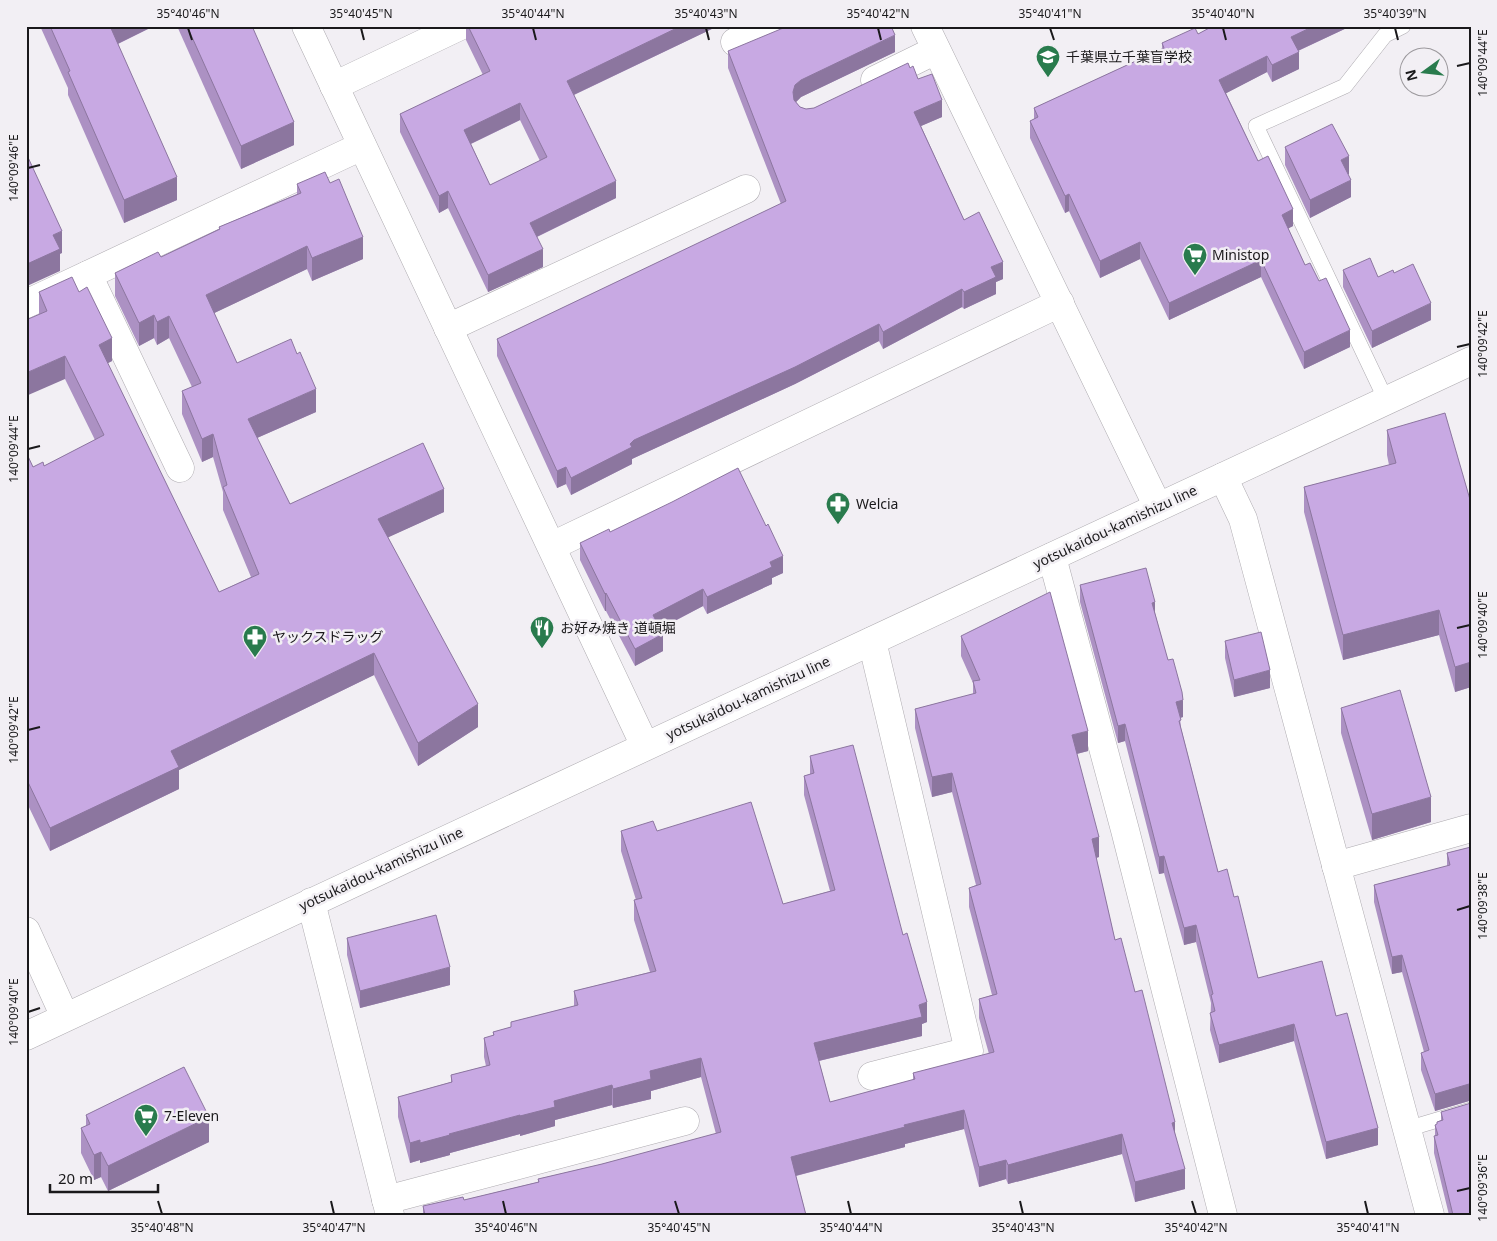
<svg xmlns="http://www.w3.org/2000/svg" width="1497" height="1241" font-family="'Noto Sans','Noto Sans JP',sans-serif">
  <rect width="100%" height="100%" fill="#f2eff4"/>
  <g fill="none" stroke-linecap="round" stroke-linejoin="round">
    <defs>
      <g id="service">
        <polyline points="1386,400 1256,126 1345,86 1385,35 1403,26"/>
        <polyline points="1407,1129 1471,1110"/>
      </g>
      <g id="minor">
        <polyline points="306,26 645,746"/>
        <polyline points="925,26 1158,507"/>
        <polyline points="735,42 768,26"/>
        <polyline points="875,80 936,50"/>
        <polyline points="334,86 460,26"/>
        <polyline points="88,275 180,468"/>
        <polyline points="26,304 362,146"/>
        <polyline points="448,328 746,189"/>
        <polyline points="1223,477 1243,519 1430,1215"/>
        <polyline points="552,546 1060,303"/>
        <polyline points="1052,557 1125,830 1223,1215"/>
        <polyline points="872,641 969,1051 872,1076"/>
        <polyline points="1336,866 1471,828"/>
        <polyline points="311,902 390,1215"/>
        <polyline points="26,931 65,1017"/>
        <polyline points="386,1200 685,1121"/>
      </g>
      <polyline id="secondary" points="26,1036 1471,361"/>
    </defs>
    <!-- service casing -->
    <use href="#service" stroke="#aeabb0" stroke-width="16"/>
    <!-- minor casing -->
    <use href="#minor" stroke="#aeabb0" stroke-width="29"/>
    <!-- secondary casing -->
    <use href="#secondary" stroke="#aeabb0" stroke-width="29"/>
    <!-- service -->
    <use href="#service" stroke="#fff" stroke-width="15"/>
    <!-- minor -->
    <use href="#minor" stroke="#fff" stroke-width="28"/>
    <!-- secondary -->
    <use href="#secondary" stroke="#fff" stroke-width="28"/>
  </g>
  <!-- wall -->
  <g fill="#ac91c3" fill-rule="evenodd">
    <polygon points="40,26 154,26 118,44 177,200 124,223 68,95 68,88"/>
    <polygon points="177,26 252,26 294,145 241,169"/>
    <path d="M466,26H718L574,95L616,198L537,237L543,267L488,292L448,208L439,213L400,132V114L483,75L466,40ZM520,120L540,161L490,185L471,144Z"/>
    <polygon points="1213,26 1351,26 1298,51 1299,69 1272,82 1267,72 1226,93 1258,161 1293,226 1288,228 1305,265 1350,347 1304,369 1261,277 1169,320 1140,259 1100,278 1069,211 1065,213 1030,138 1030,121 1034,119 1034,108 1162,49 1162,43 1198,34"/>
    <polygon points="728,51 895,52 801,97 796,102 800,107 806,109 814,108 910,68 942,117 921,126 964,220 1003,279 996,282 996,294 964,309 962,307 883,349 879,341 795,384 634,458 632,459 632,464 571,495 566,484 557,488 497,356 497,339 781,204 728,68"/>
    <polygon points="1285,147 1349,174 1348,174 1351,197 1310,218 1285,165"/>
    <polygon points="330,183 363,259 312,281 307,269 214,313 237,363 316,412 257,438 290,504 444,512 388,537 478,727 418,766 374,675 179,770 179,789 50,851 26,801 26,452 33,467 44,466 95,440 65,379 39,315 39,292 79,292 112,361 107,363 219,592 251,577 223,510 223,492 213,457 202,462 182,414 182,391 192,387 169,338 157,345 154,338 139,346 115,296 115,273 161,257 219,229 219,227 297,194 297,184"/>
    <polygon points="1343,270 1378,277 1394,273 1431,320 1372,348 1343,287"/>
    <polygon points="1387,430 1471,503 1471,687 1455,692 1439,635 1343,660 1304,512 1304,487 1389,465 1387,455"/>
    <polygon points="610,532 783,573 772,578 772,584 707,614 703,606 660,629 663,651 635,666 606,611 605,611 580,560 580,543"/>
    <polygon points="1080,585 1155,613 1183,717 1180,718 1181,728 1218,872 1234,897 1258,978 1336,1016 1378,1145 1326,1159 1294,1041 1219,1063 1210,1030 1211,1003 1196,942 1184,945 1164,873 1159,874 1125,741 1118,743 1080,602"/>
    <polygon points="961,636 1088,751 1077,754 1099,857 1096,858 1115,940 1135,992 1175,1133 1185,1189 1135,1202 1122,1154 1008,1184 1006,1179 979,1187 964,1129 905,1144 905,1147 796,1176 806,1215 423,1215 423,1206 464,1200 538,1182 538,1179 602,1164 716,1134 701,1077 651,1091 651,1099 613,1108 612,1105 555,1120 555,1126 520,1136 520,1134 450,1153 450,1155 420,1163 420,1160 410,1163 398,1117 398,1097 451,1082 451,1075 486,1066 484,1057 484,1038 493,1036 493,1032 511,1027 511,1022 574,1006 574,991 650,972 634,920 634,900 636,900 621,851 621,831 657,831 783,904 830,891 804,795 804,776 810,774 810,756 903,935 927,1022 922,1024 922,1036 819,1061 830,1102 913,1080 913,1073 989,1054 979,1018 979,999 992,995 969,907 969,888 976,885 952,792 932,797 915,728 915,709 973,694 973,683 961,656"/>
    <polygon points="1225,641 1270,688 1234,697 1225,658"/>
    <polygon points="1341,708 1431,822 1372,840 1341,733"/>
    <polygon points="1471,847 1471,1101 1469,1101 1435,1111 1421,1070 1421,1053 1424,1052 1402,972 1392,974 1374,902 1374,885 1447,866 1447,853"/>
    <polygon points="347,938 450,985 360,1008 347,955"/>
    <polygon points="1471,1103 1471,1215 1449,1215 1434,1153 1434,1136 1435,1136 1435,1125 1437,1125 1437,1122 1441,1120 1441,1112"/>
    <polygon points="86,1115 209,1142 108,1191 101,1177 94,1180 81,1153 81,1128 86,1126"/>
  </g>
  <!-- shaded-wall -->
  <g fill="#8c769f">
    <polygon points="109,26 154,26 109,48"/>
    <polygon points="681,26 718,26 567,98 567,81"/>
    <polygon points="1314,26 1351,26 1291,54 1291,37"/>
    <polygon points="895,35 895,52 801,97 795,103 793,109 793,92 795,85 801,80"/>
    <polygon points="1299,52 1299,69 1272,82 1272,65"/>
    <polygon points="1267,56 1267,72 1219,97 1219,80"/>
    <polygon points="942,100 942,117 914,129 914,112"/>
    <polygon points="520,103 520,120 464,147 464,130"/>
    <polygon points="294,122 294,145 241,169 241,146"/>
    <polygon points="1349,156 1349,174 1341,177 1341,160"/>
    <polygon points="177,177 177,200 124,223 124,200"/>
    <polygon points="1351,180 1351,197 1310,218 1310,200"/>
    <polygon points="616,181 616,198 530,240 530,223"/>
    <polygon points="448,191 448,208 439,213 439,196"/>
    <polygon points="1069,194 1069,211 1065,213 1065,196"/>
    <polygon points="1293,209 1293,226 1282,232 1282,215"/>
    <polygon points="62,231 62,253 60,254 60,271 27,286 27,264 53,235"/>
    <polygon points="363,237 363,259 312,281 312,258"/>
    <polygon points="1140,242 1140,259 1100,278 1100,261"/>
    <polygon points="307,246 307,269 206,317 206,295"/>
    <polygon points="543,249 543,267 488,292 488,275"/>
    <polygon points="1261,260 1261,277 1169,320 1169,303"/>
    <polygon points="1003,262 1003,279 996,282 996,294 964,309 964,292 991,267"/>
    <polygon points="962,289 962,307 883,349 883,332"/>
    <polygon points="1431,303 1431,320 1372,348 1372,331"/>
    <polygon points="154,315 154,338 139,346 139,323"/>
    <polygon points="169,316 169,338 157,345 157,322"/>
    <polygon points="879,324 879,341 795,384 634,458 632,459 632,464 571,495 571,478 630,444 634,440"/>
    <polygon points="1350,330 1350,347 1304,369 1304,352"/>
    <polygon points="112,338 112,361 99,368 99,345"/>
    <polygon points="65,356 65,379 26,396 26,373"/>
    <polygon points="316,389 316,412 248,442 248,419"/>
    <polygon points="213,434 213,457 202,462 202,439"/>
    <polygon points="566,467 566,484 557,488 557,471"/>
    <polygon points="444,489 444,512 378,542 378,519"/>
    <polygon points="783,556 783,573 772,578 772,584 707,614 707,597 770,562"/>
    <polygon points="703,589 703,606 653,632 653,615"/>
    <polygon points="606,593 606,611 605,611 605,594"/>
    <polygon points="1155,602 1155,619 1152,603"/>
    <polygon points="1439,610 1439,635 1343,660 1343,635"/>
    <polygon points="663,634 663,651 635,666 635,649"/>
    <polygon points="374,653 374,675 179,770 179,789 50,851 50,828 171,751"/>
    <polygon points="1471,662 1471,687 1455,692 1455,667"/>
    <polygon points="1270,670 1270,688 1234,697 1234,680"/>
    <polygon points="1183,700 1183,717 1176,719 1176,702"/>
    <polygon points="478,704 478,727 418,766 418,743"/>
    <polygon points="1125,724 1125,741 1118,743 1118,726"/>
    <polygon points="1088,731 1088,751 1072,755 1072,735"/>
    <polygon points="952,773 952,792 932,797 932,777"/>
    <polygon points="1431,797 1431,822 1372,840 1372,814"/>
    <polygon points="1099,837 1099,857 1092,859 1092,839"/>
    <polygon points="1164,856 1164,873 1159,874 1159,857"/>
    <polygon points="1196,925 1196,942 1184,945 1184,928"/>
    <polygon points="1402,955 1402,972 1392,974 1392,957"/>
    <polygon points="450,967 450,985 360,1008 360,991"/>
    <polygon points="927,1002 927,1022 922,1024 922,1036 814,1062 814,1043 919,1005"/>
    <polygon points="1294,1024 1294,1041 1219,1063 1219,1045"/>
    <polygon points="701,1058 701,1077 651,1091 651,1099 613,1108 613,1089 650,1071"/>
    <polygon points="1469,1084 1469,1101 1435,1111 1435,1094"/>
    <polygon points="612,1085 612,1105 555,1120 555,1126 520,1136 520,1116 554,1101"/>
    <polygon points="964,1110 964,1129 905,1144 905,1147 791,1177 791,1157 904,1125"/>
    <polygon points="520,1115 520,1134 450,1153 450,1155 420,1163 420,1143 449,1134"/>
    <polygon points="209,1117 209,1142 108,1191 108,1166"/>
    <polygon points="1175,1122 1175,1141 1172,1123"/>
    <polygon points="1378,1128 1378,1145 1326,1159 1326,1142"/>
    <polygon points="1122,1134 1122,1154 1008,1184 1008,1165"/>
    <polygon points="420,1140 420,1160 410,1163 410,1143"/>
    <polygon points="101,1152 101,1177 94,1180 94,1155"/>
    <polygon points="1006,1160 1006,1179 979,1187 979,1167"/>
    <polygon points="1185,1169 1185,1189 1135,1202 1135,1182"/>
  </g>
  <!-- building -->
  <g fill="#c8a9e3" stroke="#8c769f" fill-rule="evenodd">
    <polygon points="50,26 110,26 177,177 124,200 68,72 70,71"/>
    <polygon points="187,26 252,26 294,122 241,146"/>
    <path d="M468,26H681L567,81L616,181L530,223L543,249L488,275L448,191L439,196L400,114L490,71ZM520,103L547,157L490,185L464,130Z"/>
    <polygon points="788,26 891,26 895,35 801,80 795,85 793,92 794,100 800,107 806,109 814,108 908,63 910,68 913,66 918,79 932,74 942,100 914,112 964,220 979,212 1003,262 991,267 996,277 964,292 962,289 883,332 879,324 795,367 634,440 630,444 632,447 571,478 566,467 557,471 497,339 786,201 728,51"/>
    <polygon points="1213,26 1314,26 1291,37 1299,52 1272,65 1267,56 1219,80 1258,161 1268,156 1293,209 1282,215 1305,265 1310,263 1319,281 1326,278 1350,330 1304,352 1261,260 1169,303 1140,242 1100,261 1069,194 1065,196 1030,121 1038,117 1034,108 1164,48 1162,43 1195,28 1198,34"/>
    <polygon points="1332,124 1349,156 1341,160 1351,180 1310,200 1285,147"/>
    <polygon points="26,153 62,231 53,235 60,249 27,264"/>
    <polygon points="325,172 330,183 339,179 363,237 312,258 307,246 206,295 237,363 291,339 297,354 300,352 316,389 248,419 290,504 423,443 444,489 378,519 478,704 418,743 374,653 171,751 179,767 50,828 26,778 26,452 33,467 43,462 44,466 104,435 65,356 26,373 26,320 47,311 39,292 72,277 79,292 87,287 112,338 99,345 219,592 259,574 223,487 227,485 213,434 202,439 182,391 201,383 169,316 157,322 154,315 139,323 115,273 158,252 161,257 220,229 219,227 301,193 297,184"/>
    <polygon points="1370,258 1378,277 1393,270 1394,273 1413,264 1431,303 1372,331 1343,270"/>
    <polygon points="1445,413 1471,503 1471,662 1455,667 1439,610 1343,635 1304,487 1396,463 1387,430"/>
    <polygon points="738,468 766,526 768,524 783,556 770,562 772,567 707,597 703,589 653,615 663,634 635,649 606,593 605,594 580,543 609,529 610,532 672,502"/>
    <polygon points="1146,568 1155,602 1152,603 1168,660 1173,659 1182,692 1183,700 1176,702 1181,720 1179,721 1218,872 1227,869 1234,897 1238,896 1258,978 1322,961 1336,1016 1347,1013 1378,1128 1326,1142 1294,1024 1219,1045 1210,1013 1215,1011 1211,995 1213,994 1196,925 1184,928 1164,856 1159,857 1125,724 1118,726 1080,585"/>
    <polygon points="1050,592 1088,731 1072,735 1099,837 1092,839 1115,940 1121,938 1135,992 1142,990 1175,1122 1172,1123 1185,1169 1135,1182 1122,1134 1008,1165 1006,1160 979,1167 964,1110 904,1125 905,1127 791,1157 806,1215 425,1215 423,1206 463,1197 464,1200 539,1182 538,1179 602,1164 721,1132 701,1058 650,1071 651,1079 613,1089 612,1085 554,1101 555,1107 520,1116 520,1115 449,1134 450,1135 420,1143 420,1140 410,1143 398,1097 452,1082 451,1075 490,1065 484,1038 494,1035 493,1032 511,1027 511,1022 578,1005 574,991 656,971 634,900 642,898 621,831 653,821 657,831 751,802 783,904 835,890 804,776 814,773 810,756 853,745 903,935 907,933 927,1002 919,1005 922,1017 814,1043 830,1102 915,1079 913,1073 994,1052 979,999 997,994 969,888 981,884 952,773 932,777 915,709 976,693 973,681 980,680 961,636"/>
    <polygon points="1261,632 1270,670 1234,680 1225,641"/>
    <polygon points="1400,690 1431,797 1372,814 1341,708"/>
    <polygon points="1471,847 1471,1084 1469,1084 1435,1094 1421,1053 1429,1050 1402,955 1392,957 1374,885 1450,865 1447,853"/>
    <polygon points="436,915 450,967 360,991 347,938"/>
    <polygon points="184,1067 209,1117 108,1166 101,1152 94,1155 81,1128 90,1124 86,1115"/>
    <polygon points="1471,1103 1471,1215 1453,1215 1434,1136 1438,1135 1435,1125 1437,1124 1437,1122 1443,1120 1441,1112"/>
  </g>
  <!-- ticks -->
  <path fill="none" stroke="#1a191b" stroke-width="2" d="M188,28L192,40M361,28L364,40M533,28L536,40M706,28L709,40M878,28L881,40M1050,28L1054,40M1223,28L1226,40M1395,28L1398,40M1457,66L1470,63M28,168L40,165M1457,347L1470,344M28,449L40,446M1457,628L1470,625M28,730L40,727M1457,910L1470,906M28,1012L40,1008M1457,1191L1470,1188M158,1201L162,1214M331,1201L334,1214M503,1201L506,1214M675,1201L679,1214M848,1201L851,1214M1020,1201L1023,1214M1192,1201L1196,1214M1365,1201L1368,1214"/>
  <!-- icons -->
  <defs>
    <symbol id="school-pin" viewBox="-11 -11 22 30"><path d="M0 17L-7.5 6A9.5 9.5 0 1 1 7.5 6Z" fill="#297b4d" stroke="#f2eff4"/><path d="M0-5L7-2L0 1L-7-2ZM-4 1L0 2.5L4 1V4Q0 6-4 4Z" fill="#fff"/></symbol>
    <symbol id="supermarket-pin" viewBox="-11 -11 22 30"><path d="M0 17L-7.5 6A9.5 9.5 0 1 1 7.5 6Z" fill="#297b4d" stroke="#f2eff4"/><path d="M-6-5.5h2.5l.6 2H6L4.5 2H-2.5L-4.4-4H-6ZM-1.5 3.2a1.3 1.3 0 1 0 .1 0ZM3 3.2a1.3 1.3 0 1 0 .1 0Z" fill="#fff"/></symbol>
    <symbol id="pharmacy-pin" viewBox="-11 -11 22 30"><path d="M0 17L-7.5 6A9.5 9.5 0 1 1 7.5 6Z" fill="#297b4d" stroke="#f2eff4"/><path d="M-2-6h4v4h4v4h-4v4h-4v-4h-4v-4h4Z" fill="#fff"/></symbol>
    <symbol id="restaurant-pin" viewBox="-11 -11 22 30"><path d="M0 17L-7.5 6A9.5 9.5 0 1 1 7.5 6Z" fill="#297b4d" stroke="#f2eff4"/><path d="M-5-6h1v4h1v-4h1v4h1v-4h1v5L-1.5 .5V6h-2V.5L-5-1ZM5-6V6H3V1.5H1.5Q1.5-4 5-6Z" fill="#fff"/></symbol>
  </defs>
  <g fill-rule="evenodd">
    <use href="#school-pin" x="1034" y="43" width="28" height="38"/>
    <use href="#supermarket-pin" x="1181" y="241" width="28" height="38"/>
    <use href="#pharmacy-pin" x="824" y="490" width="28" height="38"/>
    <use href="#restaurant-pin" x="528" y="614" width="28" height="38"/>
    <use href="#pharmacy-pin" x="241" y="623" width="28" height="38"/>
    <use href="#supermarket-pin" x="132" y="1102" width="28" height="38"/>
  </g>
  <g text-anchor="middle" stroke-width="5" stroke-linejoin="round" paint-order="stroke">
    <!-- poi labels -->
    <g font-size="14" fill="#1a191b" stroke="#f2eff4" text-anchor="start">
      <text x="1066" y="62">千葉県立千葉盲学校</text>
      <text x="1212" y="260">Ministop</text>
      <text x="856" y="509">Welcia</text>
      <text x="560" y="633">お好み焼き 道頓堀</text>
      <text x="272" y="642">ヤックスドラッグ</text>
      <text x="164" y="1121">7-Eleven</text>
    </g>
    <!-- street labels -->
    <g font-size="14" fill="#1a191b" stroke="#f2eff4">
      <text transform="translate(1115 527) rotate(-25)" y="5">yotsukaidou-kamishizu line</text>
      <text transform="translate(748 698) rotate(-25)" y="5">yotsukaidou-kamishizu line</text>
      <text transform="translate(381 869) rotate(-25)" y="5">yotsukaidou-kamishizu line</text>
    </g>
  </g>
  <!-- border -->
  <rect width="1497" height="1241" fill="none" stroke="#f2eff4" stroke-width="55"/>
  <!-- north arrow -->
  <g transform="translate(1424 72) rotate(255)"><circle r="24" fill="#f2eff4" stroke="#9c999d"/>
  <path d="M0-4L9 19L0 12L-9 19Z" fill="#297b4d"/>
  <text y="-8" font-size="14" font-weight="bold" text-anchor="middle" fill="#1a191b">N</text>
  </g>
  <!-- scale -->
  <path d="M50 1184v8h108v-8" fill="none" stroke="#1a191b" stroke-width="2.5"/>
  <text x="58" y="1184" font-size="15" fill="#1a191b" stroke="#f2eff4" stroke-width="4" paint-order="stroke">20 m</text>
  <rect x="28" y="28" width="1442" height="1186" fill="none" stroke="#1a191b" stroke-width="2"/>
  <g font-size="12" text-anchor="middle" fill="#1a191b">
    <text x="188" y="18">35°40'46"N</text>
    <text x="361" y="18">35°40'45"N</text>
    <text x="533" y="18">35°40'44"N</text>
    <text x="706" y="18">35°40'43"N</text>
    <text x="878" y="18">35°40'42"N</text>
    <text x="1050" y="18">35°40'41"N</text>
    <text x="1223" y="18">35°40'40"N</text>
    <text x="1395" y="18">35°40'39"N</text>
    <text transform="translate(1483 63) rotate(-90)" y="4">140°09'44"E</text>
    <text transform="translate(14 168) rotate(-90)" y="4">140°09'46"E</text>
    <text transform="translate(1483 344) rotate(-90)" y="4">140°09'42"E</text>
    <text transform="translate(14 449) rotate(-90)" y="4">140°09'44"E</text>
    <text transform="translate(1483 625) rotate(-90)" y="4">140°09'40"E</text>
    <text transform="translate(14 730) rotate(-90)" y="4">140°09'42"E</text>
    <text transform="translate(1483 906) rotate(-90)" y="4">140°09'38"E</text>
    <text transform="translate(14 1012) rotate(-90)" y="4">140°09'40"E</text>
    <text transform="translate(1483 1188) rotate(-90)" y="4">140°09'36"E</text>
    <text x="162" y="1232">35°40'48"N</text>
    <text x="334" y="1232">35°40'47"N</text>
    <text x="506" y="1232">35°40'46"N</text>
    <text x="679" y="1232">35°40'45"N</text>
    <text x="851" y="1232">35°40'44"N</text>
    <text x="1023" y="1232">35°40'43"N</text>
    <text x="1196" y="1232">35°40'42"N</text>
    <text x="1368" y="1232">35°40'41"N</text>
  </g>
</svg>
